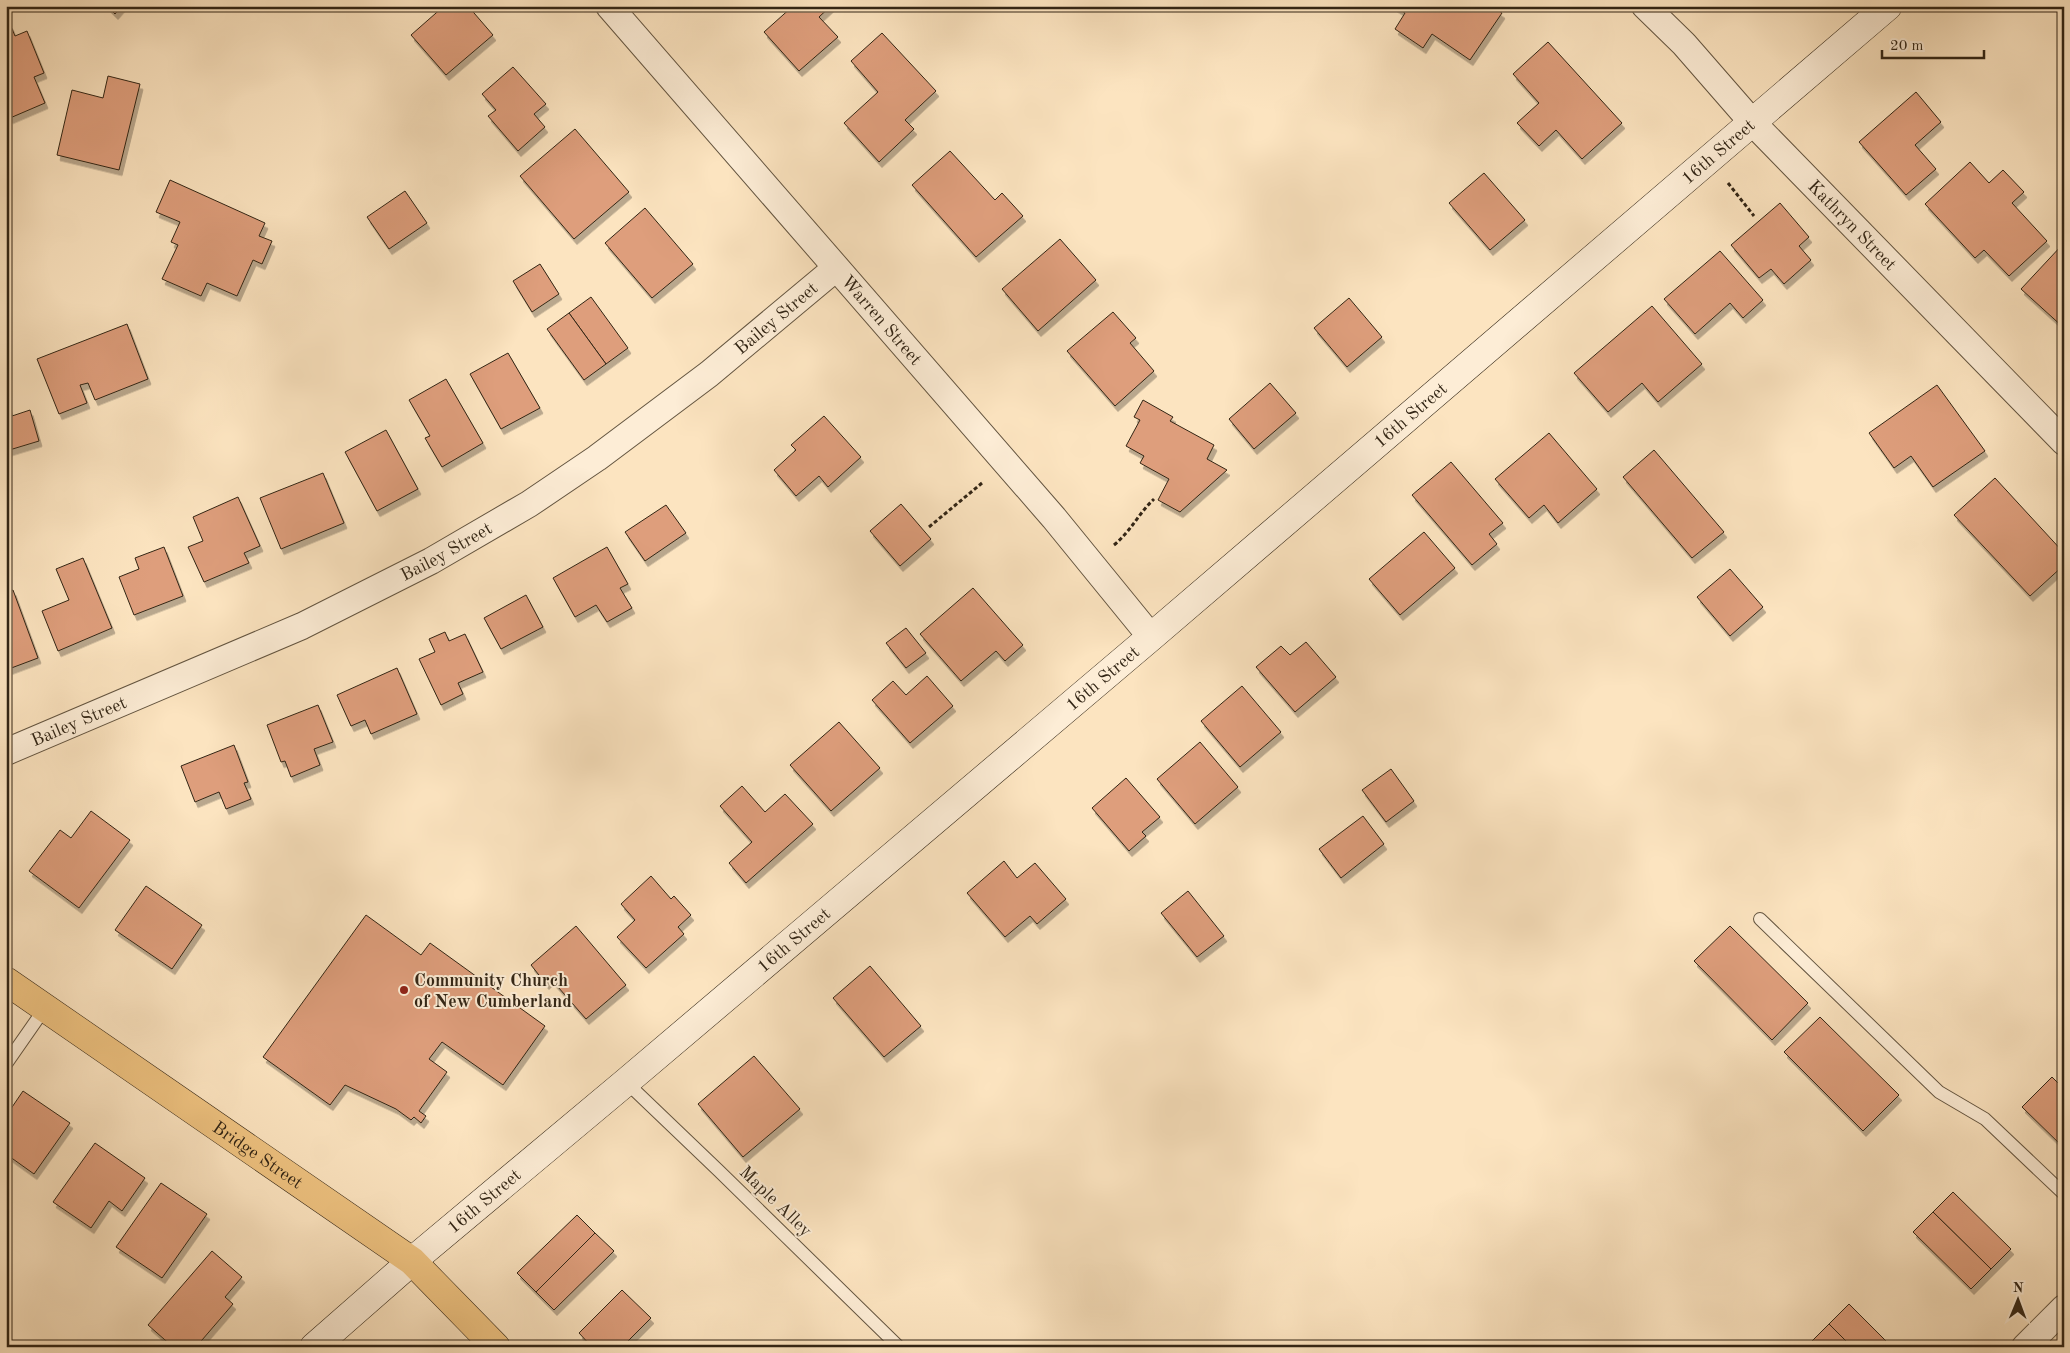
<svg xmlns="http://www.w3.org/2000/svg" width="2070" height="1353" font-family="'Old Standard TT',serif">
  <defs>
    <filter id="shadow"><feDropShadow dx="3" dy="5.5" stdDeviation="0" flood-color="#0004"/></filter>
  </defs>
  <rect width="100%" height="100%" fill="#fce4c0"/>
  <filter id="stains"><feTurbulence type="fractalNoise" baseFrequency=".004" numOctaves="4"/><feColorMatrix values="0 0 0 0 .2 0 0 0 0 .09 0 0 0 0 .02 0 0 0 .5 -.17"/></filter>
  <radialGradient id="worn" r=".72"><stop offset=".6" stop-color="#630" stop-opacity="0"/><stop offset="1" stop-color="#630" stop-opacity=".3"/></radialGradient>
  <!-- building -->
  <g fill="#de9e7b" stroke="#322515" filter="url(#shadow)">
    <polygon points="107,6 122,6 115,14"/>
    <polygon points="444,6 468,6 493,35 446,75 411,35"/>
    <polygon points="793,6 831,6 819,17 838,37 799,71 764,32"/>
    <polygon points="1394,6 1492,6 1502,13 1470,60 1432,34 1423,48 1395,29 1405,13"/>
    <polygon points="10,24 15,36 27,31 44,73 34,77 45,103 10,118 6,110 6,25"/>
    <polygon points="882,33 936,91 905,120 914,129 879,162 844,123 878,92 851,61"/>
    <polygon points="1548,42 1622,123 1582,159 1556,130 1539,146 1517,123 1539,103 1513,74"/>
    <polygon points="513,67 546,104 534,114 545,127 518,151 488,116 496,110 482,94"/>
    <polygon points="108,76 140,84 119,170 57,155 72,90 103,98"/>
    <polygon points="1916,92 1941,122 1915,145 1936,169 1906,195 1859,142"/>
    <polygon points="575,129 629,192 574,239 520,176"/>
    <polygon points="950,151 995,200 1002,193 1023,216 976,257 912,185"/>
    <polygon points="1970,162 1989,183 2003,170 2024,192 2012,203 2047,241 2009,276 1984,250 1975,258 1925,204"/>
    <polygon points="1484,173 1525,220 1490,250 1449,203"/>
    <polygon points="170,180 265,223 259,236 272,241 262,264 253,260 237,296 207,283 201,296 162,279 178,245 171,242 180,222 156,212"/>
    <polygon points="405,191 427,223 389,249 367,217"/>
    <polygon points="1780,203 1809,237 1799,246 1811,260 1784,284 1771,269 1759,278 1731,245"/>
    <polygon points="645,208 693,264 652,298 605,243"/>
    <polygon points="1060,239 1096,280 1038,331 1002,289"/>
    <polygon points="2063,244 2064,246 2064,328 2021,289"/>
    <polygon points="1720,251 1763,300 1743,318 1730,303 1695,334 1664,299"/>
    <polygon points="540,264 559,294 532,312 513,281"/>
    <polygon points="591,297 628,348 606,364 569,313"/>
    <polygon points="1349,298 1382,337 1347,367 1314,328"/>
    <polygon points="1652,306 1702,364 1658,402 1642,383 1608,412 1574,373"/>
    <polygon points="1113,312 1136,338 1130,343 1154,371 1115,406 1067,351"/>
    <polygon points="569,313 606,364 584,380 547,329"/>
    <polygon points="127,324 148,379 95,400 88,383 80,385 87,403 59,414 37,359"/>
    <polygon points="508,353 540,408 501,429 470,374"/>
    <polygon points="446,379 483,443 442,467 425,438 430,436 409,400"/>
    <polygon points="1270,383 1296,413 1254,449 1229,419"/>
    <polygon points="1937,385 1985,451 1933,487 1911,456 1894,468 1869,433"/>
    <polygon points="6,398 12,416 30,410 39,441 6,451"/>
    <polygon points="1143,400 1173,417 1170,421 1214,445 1207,459 1227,470 1180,512 1158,500 1169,479 1140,463 1144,456 1126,446 1140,420 1134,417"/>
    <polygon points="824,416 861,457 828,487 819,476 796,496 774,470 796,450 791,445"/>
    <polygon points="386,430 418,489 377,511 345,452"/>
    <polygon points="1549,433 1597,489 1558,523 1544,505 1529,518 1495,479"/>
    <polygon points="1654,450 1724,532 1692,558 1623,477"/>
    <polygon points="1451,462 1503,523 1489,534 1497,544 1472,565 1412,495"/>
    <polygon points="323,473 344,523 281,549 260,498"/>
    <polygon points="1995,478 2064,553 2064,565 2030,596 1954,515"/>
    <polygon points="238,497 260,546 244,553 249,563 204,582 188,547 203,541 193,517"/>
    <polygon points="901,504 931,539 900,566 870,531"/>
    <polygon points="666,505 686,533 645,561 625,532"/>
    <polygon points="1424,532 1455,568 1400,615 1369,579"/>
    <polygon points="164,547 183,596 134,615 119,577 139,569 135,558"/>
    <polygon points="607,547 628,584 620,588 632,608 607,622 596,605 575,617 553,578"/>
    <polygon points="83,558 112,628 58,651 42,611 69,600 56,569"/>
    <polygon points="1730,569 1763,607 1730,636 1697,597"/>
    <polygon points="973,588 1023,645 1005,661 996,651 961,681 920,634"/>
    <polygon points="13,590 38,658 6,670 6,593"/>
    <polygon points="526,595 543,627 501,649 484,618"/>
    <polygon points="906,628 926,653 906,668 886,643"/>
    <polygon points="445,632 449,641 465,634 483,672 458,683 463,694 441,705 419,659 435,652 429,639"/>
    <polygon points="1306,642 1336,677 1295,712 1256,667 1281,646 1290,655"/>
    <polygon points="397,668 417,714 371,734 365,720 351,726 337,695"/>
    <polygon points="927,676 953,706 910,743 872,700 893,681 906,695"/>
    <polygon points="1242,686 1281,732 1240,767 1201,721"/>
    <polygon points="318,705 333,742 314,749 320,765 291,777 285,761 281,762 267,725"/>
    <polygon points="839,722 880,768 831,811 790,765"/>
    <polygon points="1200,742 1238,787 1195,824 1157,779"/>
    <polygon points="234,745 248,782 244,783 251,799 226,809 219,792 195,802 181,766"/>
    <polygon points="1391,769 1414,801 1386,822 1362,790"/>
    <polygon points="1126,778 1160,817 1142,832 1146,836 1129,851 1092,808"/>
    <polygon points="742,786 765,812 785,794 813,824 746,883 729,863 752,842 720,806"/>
    <polygon points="91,811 130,840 79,908 29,871 60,830 71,838"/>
    <polygon points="1363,816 1384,844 1341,878 1319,849"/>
    <polygon points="1004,861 1017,878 1035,863 1066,899 1037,924 1030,916 1005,937 967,893"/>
    <polygon points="651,876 671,899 674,896 691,915 678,927 684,934 646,968 617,937 635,920 621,904"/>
    <polygon points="146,886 202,925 172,969 115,930"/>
    <polygon points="1188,891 1224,936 1197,957 1161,913"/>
    <polygon points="366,915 421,955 430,943 545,1026 503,1085 442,1042 429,1059 447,1072 419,1111 426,1116 421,1123 414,1117 411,1120 396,1109 345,1085 330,1105 263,1057"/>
    <polygon points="576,926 626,985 586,1019 551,979 546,984 531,965"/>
    <polygon points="1730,926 1808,1003 1772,1040 1694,961"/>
    <polygon points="870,966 921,1026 884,1057 833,998"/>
    <polygon points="1820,1017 1899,1095 1863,1131 1784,1052"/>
    <polygon points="754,1056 800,1109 743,1157 698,1104"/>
    <polygon points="2052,1077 2064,1089 2064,1148 2022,1107"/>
    <polygon points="23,1091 70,1123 34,1174 6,1154 6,1116"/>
    <polygon points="95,1143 145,1178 122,1211 109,1201 91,1228 53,1202"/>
    <polygon points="161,1183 207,1214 162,1278 116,1247"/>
    <polygon points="1953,1192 2011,1249 1991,1269 1933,1212"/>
    <polygon points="1933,1212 1991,1269 1971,1289 1913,1232"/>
    <polygon points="577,1215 595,1233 536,1292 517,1273"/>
    <polygon points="595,1233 614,1251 554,1310 536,1292"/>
    <polygon points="212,1251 242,1277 225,1297 233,1304 196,1347 173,1347 148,1325"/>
    <polygon points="622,1290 651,1318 622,1347 592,1347 579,1333"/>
    <polygon points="1849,1304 1892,1347 1852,1347 1829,1324"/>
    <polygon points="1829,1324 1852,1347 1812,1347 1809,1344"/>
  </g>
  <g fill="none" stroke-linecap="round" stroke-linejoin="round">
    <defs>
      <g id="lane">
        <polyline points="1760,919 1939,1092 1985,1119 2064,1194"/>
        <polyline points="6,1064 45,1008"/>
        <polyline points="626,1082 719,1171 899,1347"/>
      </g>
      <g id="street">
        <path id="s1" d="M609,6L1054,518L1151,637"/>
        <path id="s2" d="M1645,6L1684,44L1752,122L2064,442"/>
        <path id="s3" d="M6,752L302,626L431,561L529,504L597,458L709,374L836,268"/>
        <polyline points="2025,1347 2064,1308"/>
      </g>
      <g id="secondary">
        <path id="s4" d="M314,1347L412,1261L626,1082L1151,637L1888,6"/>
      </g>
      <g id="primary">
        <path id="s5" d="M6,981L412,1261L496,1347"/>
      </g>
    </defs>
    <!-- lane casing -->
    <use href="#lane" stroke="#645540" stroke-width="14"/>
    <!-- street casing -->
    <use href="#street" stroke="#645540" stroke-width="28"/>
    <!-- secondary casing -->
    <use href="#secondary" stroke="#322515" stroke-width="29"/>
    <!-- primary casing -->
    <use href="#primary" stroke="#322515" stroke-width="29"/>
    <!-- path -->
    <g stroke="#322515" stroke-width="3" stroke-dasharray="4 2.5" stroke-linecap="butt">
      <polyline points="1728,183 1754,216"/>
      <polyline points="929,527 982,483"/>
      <path d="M1114,545C1132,530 1138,514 1154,499"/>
    </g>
    <!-- lane -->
    <use href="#lane" stroke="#fdedd6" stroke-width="12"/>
    <!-- street -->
    <use href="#street" stroke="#fdedd6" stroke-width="26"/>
    <!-- secondary -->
    <use href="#secondary" stroke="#fdedd6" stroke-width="28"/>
    <!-- primary -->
    <use href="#primary" stroke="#eec280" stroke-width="28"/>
  </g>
  <!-- markers -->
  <circle fill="#8f2418" stroke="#fdedd6" stroke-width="2" cx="404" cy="990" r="5"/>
  <g text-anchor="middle" stroke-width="4" stroke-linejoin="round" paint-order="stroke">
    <!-- street labels -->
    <g font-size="18" fill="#322515" stroke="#fdedd6">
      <text dy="6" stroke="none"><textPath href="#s4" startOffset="1844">16th Street</textPath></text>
      <text dy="6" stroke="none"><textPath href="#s2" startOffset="302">Kathryn Street</textPath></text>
      <text dy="6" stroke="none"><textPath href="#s3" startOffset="889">Bailey Street</textPath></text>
      <text dy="6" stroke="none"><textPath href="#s1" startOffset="416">Warren Street</textPath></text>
      <text dy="6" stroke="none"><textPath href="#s4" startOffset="1439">16th Street</textPath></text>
      <text dy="6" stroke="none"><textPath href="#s3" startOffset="484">Bailey Street</textPath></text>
      <text dy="6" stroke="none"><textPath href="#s4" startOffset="1034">16th Street</textPath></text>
      <text dy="6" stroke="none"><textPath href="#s3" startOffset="79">Bailey Street</textPath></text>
      <text dy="6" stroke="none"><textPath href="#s4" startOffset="629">16th Street</textPath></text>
      <text dy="6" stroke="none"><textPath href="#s5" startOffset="306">Bridge Street</textPath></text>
      <text dy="6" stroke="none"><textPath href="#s4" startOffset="224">16th Street</textPath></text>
      <text transform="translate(776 1201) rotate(44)" y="6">Maple Alley</text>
    </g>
    <!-- poi labels -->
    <g font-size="18" font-weight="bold" fill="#322515" stroke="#fdedd6" text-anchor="start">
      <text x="414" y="986">Community Church<tspan x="414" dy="21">of New Cumberland</tspan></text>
    </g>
  </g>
  <!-- margin -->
  <rect width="2070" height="1353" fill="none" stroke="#fce4c0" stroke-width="25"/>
  <rect x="8" y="8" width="2055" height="1338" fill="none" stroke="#322515" stroke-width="2.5"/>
  <rect x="12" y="12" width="2045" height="1328" fill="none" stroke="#322515"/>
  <!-- north arrow -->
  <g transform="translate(2018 1300) rotate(1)" stroke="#fdedd6" stroke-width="4" paint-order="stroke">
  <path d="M0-4L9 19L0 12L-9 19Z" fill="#322515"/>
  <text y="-8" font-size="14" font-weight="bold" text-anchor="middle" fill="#322515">N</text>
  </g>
  <!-- scale -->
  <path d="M1882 50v8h102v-8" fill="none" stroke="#322515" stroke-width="2.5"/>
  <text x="1890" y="50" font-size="15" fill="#322515" stroke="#fdedd6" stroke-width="4" paint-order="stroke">20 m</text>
  <rect width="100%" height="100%" filter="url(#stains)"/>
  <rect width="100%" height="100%" fill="url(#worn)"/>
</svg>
